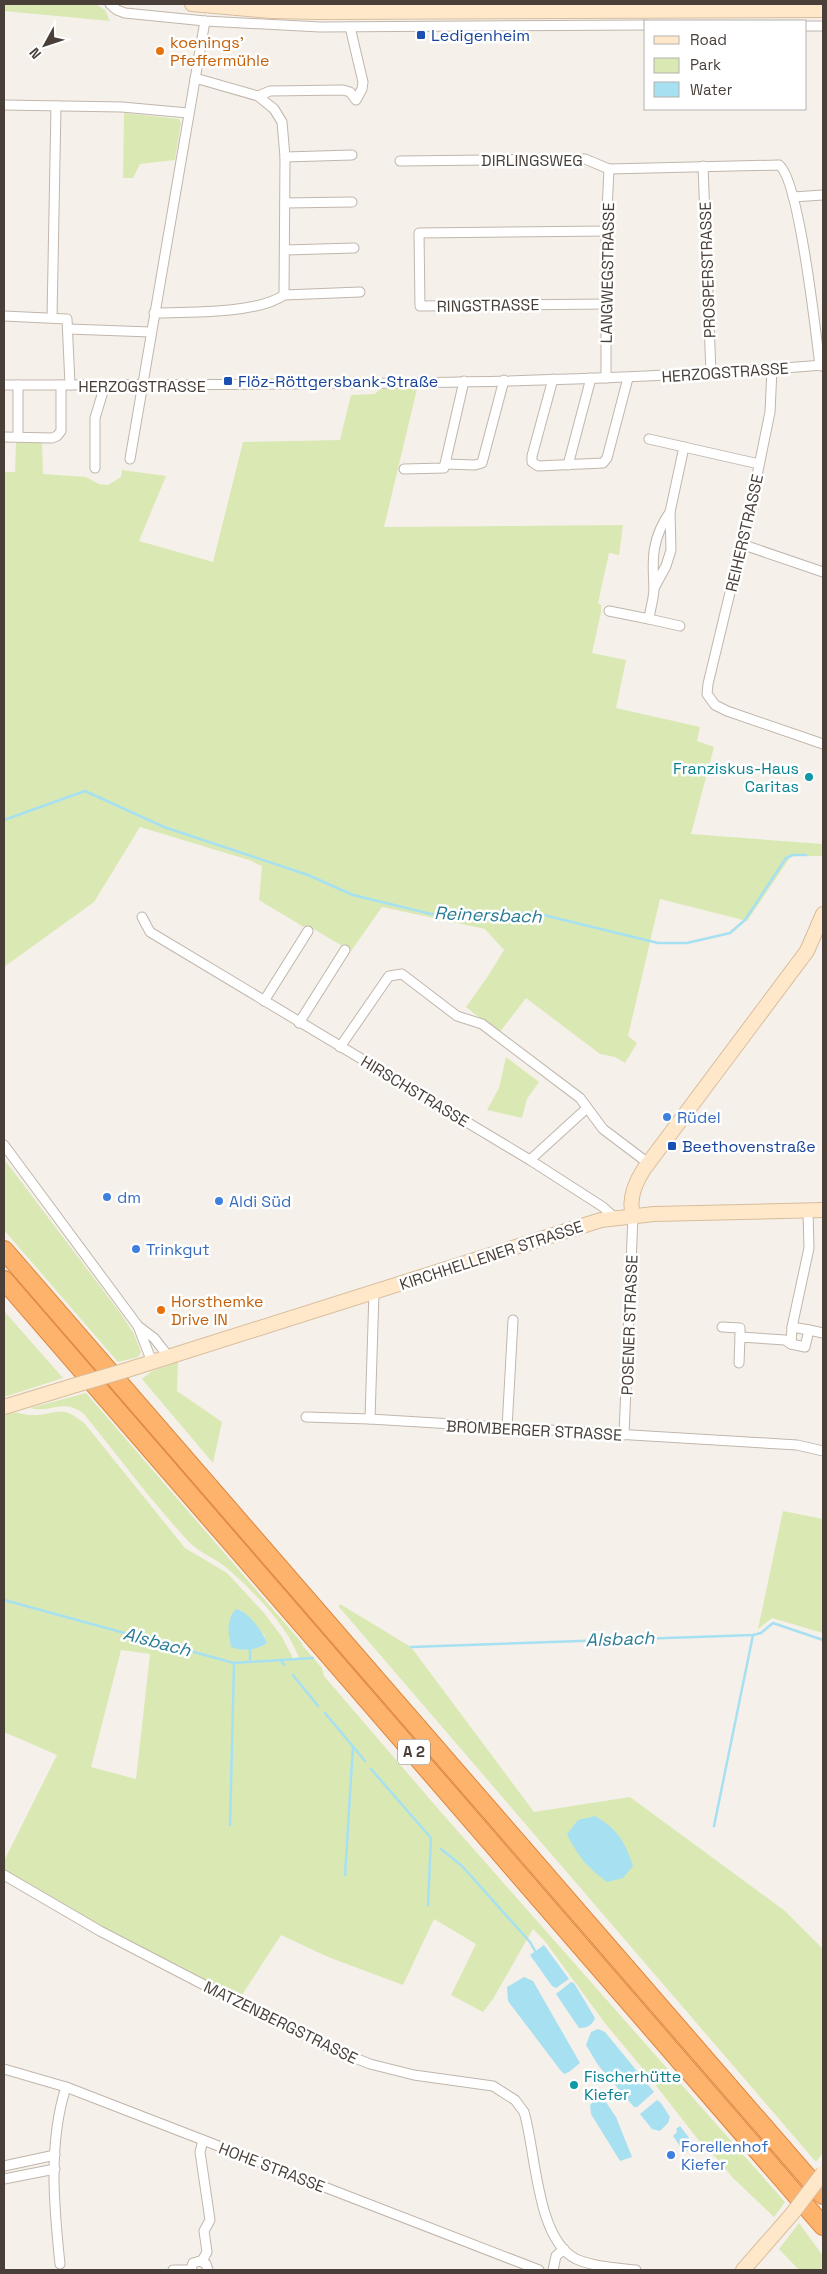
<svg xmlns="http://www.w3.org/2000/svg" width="827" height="2274" font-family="'Space Grotesk',sans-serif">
  <rect width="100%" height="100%" fill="#f5f0ea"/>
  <!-- green -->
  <g fill="#dae9b3" fill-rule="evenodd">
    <polygon points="4,4 97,5 105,10 110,21 4,11"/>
    <polygon points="124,113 179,119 181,122 175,160 140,164 133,178 123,178"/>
    <polygon points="380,389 417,389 384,527 623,525 619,555 609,553 598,603 601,605 601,612 592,653 626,660 616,708 700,727 697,741 714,747 691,834 823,844 823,856 791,856 747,921 660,899 628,1036 637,1043 625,1063 615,1057 600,1054 526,998 499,1033 466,1007 488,976 504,950 485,929 382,907 351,951 312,928 307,929 259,900 262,866 249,860 140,827 94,902 4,967 4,472 15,472 16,443 42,443 43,474 86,477 99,484 108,485 121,477 122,470 166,476 139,541 213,562 243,442 340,440 351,395 375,394"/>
    <polygon points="506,1057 539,1082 527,1099 522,1118 487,1110 499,1088"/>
    <polygon points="4,1159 121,1314 134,1334 141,1352 138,1357 118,1362 4,1230"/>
    <polygon points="4,1311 63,1378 4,1397"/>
    <polygon points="178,1362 177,1391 222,1422 213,1463 142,1379 152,1371"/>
    <path d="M86,1393L302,1643V1645L322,1668L324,1676L440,1811L785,2202L774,2217L733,2178L702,2141L700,2142L643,2069L604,2022L544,1940L533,1929L493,1999L483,2012L451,1995L476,1944L434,1919L403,1985L328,1957L281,1935L240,1998L102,1928L4,1870V1861L57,1755L4,1732V1415C19,1410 16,1414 30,1415C58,1416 59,1402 85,1424L185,1548L227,1573L264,1613L282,1637L294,1660L299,1659C290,1628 248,1585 223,1565C212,1557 197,1551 188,1541C151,1501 118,1456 84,1414C63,1397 50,1414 30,1408ZM241,1610L264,1635L267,1643C257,1650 243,1652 231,1646L229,1637ZM121,1650L150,1654L136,1779L91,1767Z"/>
    <polygon points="783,1511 823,1519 823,1633 772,1618 758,1629"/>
    <polygon points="340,1604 411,1647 534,1812 630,1797 785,1911 823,1949 823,2153 816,2162 339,1607"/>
    <polygon points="799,2223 823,2256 823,2270 799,2270 779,2249"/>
  </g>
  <!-- water -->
  <g fill="#a7e0f1">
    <path d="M236,1609C248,1611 263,1632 267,1643C257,1650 243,1652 231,1647C228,1633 226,1620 236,1609Z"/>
    <path d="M595,1816C618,1830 624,1840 633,1866L623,1878L607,1882C587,1867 578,1857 567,1834L578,1820Z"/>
    <polygon points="544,1945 569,1979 556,1988 552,1986 530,1955"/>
    <polygon points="524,1977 533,1981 580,2063 569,2072 564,2074 561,2071 508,2001 507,1987"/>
    <path d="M571,1982L574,1983L595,2018C592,2025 588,2028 579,2028L556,1994Z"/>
    <polygon points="598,2029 605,2032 654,2092 637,2107 634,2107 598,2065 586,2045 591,2032"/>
    <polygon points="598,2097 603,2098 616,2117 632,2157 620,2161 591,2114 590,2105"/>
    <polygon points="657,2100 661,2103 670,2117 668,2123 660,2131 652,2129 640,2114"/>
    <polygon points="680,2126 693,2143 691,2149 684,2152 673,2136 677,2132 676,2129"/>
  </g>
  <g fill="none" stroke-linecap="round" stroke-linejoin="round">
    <!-- stream -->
    <g stroke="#a7e0f1" stroke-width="2.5">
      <polyline points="4,820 85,791 164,827 308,875 353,895 431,914 535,913 658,943 687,943 730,933 745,920 786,858 793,855 806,855"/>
      <polyline points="4,1600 234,1663 313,1658"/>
      <polyline points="411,1647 753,1635 761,1633 773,1623 823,1640"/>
      <polyline points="250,1649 250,1662"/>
      <polyline points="281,1660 284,1665"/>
      <polyline points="293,1675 318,1706"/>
      <polyline points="325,1713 365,1761"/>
      <polyline points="371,1769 431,1838 428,1905"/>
      <polyline points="230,1825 234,1664"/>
      <polyline points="714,1826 753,1635"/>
      <polyline points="441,1849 462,1866 530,1942 535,1951"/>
      <polyline points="345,1875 353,1746"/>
    </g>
    <defs>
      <g id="street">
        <polyline points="110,4 117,10 125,13 205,21 320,27 646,25"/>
        <polyline points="806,26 823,26"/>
        <polyline points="258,96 270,91 343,90 350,92 356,100 362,89 363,82 350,27"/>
        <polyline points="4,105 122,107 188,113"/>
        <polyline points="285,157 352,155"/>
        <path d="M400,161L585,159L609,169L779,165C799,179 816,334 820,366"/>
        <polyline points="703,166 711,374"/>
        <polyline points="793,197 823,195"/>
        <polyline points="285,203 352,202"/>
        <polyline points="285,250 354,248"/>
        <polyline points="284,295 360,292"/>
        <polyline points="606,304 420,306 419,233 606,231"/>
        <path d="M154,313C189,312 257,314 284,295L285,157L282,122L274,109L258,96L195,78"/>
        <polyline points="4,316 67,319 70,385"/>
        <polyline points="52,318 56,106"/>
        <polyline points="68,329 151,332"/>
        <polyline points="772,369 770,412 751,505 708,684 707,694 715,705 727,711 823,744"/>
        <polyline points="606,378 606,231 609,169"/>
        <polyline points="553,379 532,456 532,462 538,466 603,463 607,458 628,378"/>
        <path d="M4,385C277,384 551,387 823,365"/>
        <polyline points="4,437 52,438 57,436 61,431 61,385"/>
        <polyline points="18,437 18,385"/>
        <polyline points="649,439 684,447 670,512 671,550 666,566 654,588"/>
        <polyline points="684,447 759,464"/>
        <polyline points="130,459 205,21"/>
        <polyline points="445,464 464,381"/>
        <polyline points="568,465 591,378"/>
        <polyline points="95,468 95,418 105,385"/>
        <polyline points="404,469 444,468 445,464 475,465 482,463 504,380"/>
        <polyline points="741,544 823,572"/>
        <path d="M609,611L649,619C650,610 654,598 654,588C652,558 652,538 670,512"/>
        <polyline points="649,619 680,626"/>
        <polyline points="142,917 150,932 530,1160 603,1207 615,1218"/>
        <polyline points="264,1001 308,931"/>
        <polyline points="299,1023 345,950"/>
        <polyline points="340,1047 389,976 402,974 457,1016 482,1024 580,1098 603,1129 648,1163"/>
        <polyline points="4,1145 138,1326 152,1362"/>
        <polyline points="530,1160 587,1108"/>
        <polyline points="374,1292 370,1419 797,1445 823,1451"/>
        <polyline points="138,1326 154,1338 169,1357"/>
        <polyline points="722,1327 740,1328 740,1337"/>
        <polyline points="809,1330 823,1333"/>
        <polyline points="791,1344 805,1347 809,1330 792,1327"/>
        <polyline points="739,1363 740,1337 785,1340 791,1344 792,1327 809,1248 808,1211"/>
        <polyline points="306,1417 370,1419"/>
        <polyline points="507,1428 513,1320"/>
        <polyline points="624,1435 633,1215"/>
        <path d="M4,1875L100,1931L237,2002L335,2050L370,2064L414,2075L493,2086L515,2100L524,2112C536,2151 536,2239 576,2259C595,2267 617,2268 636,2270"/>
        <polyline points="4,2069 66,2087 539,2270"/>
        <polyline points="4,2166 55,2155"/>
        <polyline points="4,2179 55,2169"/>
        <polyline points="202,2261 207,2252 204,2231 210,2220 200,2152 203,2140"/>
        <path d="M60,2264C54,2207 48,2143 66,2087"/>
        <polyline points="173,2270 191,2270"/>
        <polyline points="191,2270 193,2263 200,2261 206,2264 208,2270"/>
        <polyline points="553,2270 556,2256 564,2249"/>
      </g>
      <g id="secondary">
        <polyline points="192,4 271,11 318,12 823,10"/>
        <path d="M633,1215C628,1199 635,1183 644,1169L807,951L823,914"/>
        <polyline points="127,1370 601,1220 654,1214 823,1210"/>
        <polyline points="4,1407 76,1385"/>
        <polyline points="743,2270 792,2214"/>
      </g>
      <g id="highway">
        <polyline points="4,1250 823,2195"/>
        <polyline points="4,1280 823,2226"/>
      </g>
    </defs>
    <!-- street casing -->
    <use href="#street" stroke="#c1b6ac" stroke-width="11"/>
    <!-- secondary casing -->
    <use href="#secondary" stroke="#d8bd9c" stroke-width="16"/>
    <!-- highway casing -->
    <use href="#highway" stroke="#de843b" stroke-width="20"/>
    <!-- street -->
    <use href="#street" stroke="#fff" stroke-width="9"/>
    <!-- secondary -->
    <use href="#secondary" stroke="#ffe8ca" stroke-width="14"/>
    <!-- highway -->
    <use href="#highway" stroke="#feb36c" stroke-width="18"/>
    <defs>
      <g id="secondary-bridge">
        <polyline points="76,1385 127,1370"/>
        <polyline points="792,2214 823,2173"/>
      </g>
    </defs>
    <!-- secondary-bridge casing -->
    <use href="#secondary-bridge" stroke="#d8bd9c" stroke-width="16" stroke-linecap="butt"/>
    <!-- secondary-bridge -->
    <use href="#secondary-bridge" stroke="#ffe8ca" stroke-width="14"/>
  </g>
  <!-- markers -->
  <g fill="#1a4fb4" stroke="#fff" stroke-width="2">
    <rect x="416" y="30" width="10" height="10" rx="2.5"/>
    <rect x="223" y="376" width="10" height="10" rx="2.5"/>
    <rect x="667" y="1141" width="10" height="10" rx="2.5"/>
  </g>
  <g fill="#e8710a" stroke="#fff" stroke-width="2">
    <circle cx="160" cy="51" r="5"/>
    <circle cx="161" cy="1310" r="5"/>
  </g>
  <g fill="#0f9aa8" stroke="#fff" stroke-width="2">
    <circle cx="809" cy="777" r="5"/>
    <circle cx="574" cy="2085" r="5"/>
  </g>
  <g fill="#3f7fe0" stroke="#fff" stroke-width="2">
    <circle cx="667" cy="1117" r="5"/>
    <circle cx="107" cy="1197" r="5"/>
    <circle cx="219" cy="1201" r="5"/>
    <circle cx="136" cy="1249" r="5"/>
    <circle cx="671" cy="2155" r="5"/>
  </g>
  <g text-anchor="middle" stroke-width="5" stroke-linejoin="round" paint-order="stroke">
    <!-- shield labels -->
    <rect fill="#fff" stroke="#807974" stroke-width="1" x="398" y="1739.5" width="32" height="25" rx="4"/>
    <g font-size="15" font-weight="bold" fill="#493f38">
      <text x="414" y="1757">A 2</text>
    </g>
    <!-- transit labels -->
    <g font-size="16" fill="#164399" stroke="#fff" text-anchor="start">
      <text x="431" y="41">Ledigenheim</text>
      <text x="238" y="387">Flöz-Röttgersbank-Straße</text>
      <text x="682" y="1152">Beethovenstraße</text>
    </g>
    <!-- food labels -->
    <g font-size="16" fill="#c56008" stroke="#fff" text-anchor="start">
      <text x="170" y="48">koenings'<tspan x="170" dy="18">Pfeffermühle</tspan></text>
      <text x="171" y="1307">Horsthemke<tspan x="171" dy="18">Drive IN</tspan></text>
    </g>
    <!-- street labels -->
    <g font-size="16" fill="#493f38" stroke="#fff">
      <text x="532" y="166">DIRLINGSWEG</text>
      <text transform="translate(707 270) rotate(-92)" y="6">PROSPERSTRASSE</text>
      <text transform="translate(607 273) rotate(-89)" y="6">LANGWEGSTRASSE</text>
      <text transform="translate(488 305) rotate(-1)" y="6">RINGSTRASSE</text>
      <text transform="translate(725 372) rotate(-4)" y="6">HERZOGSTRASSE</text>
      <text x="142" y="392">HERZOGSTRASSE</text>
      <text transform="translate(744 533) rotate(-77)" y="6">REIHERSTRASSE</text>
      <text transform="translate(415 1091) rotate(31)" y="6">HIRSCHSTRASSE</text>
      <text transform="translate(491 1255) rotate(-18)" y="6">KIRCHHELLENER STRASSE</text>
      <text transform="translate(629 1325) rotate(-88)" y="6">POSENER STRASSE</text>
      <text transform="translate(534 1430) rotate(3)" y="6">BROMBERGER STRASSE</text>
      <text transform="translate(281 2022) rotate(26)" y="6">MATZENBERGSTRASSE</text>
      <text transform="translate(272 2167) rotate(21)" y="6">HOHE STRASSE</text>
    </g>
    <!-- culture labels -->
    <g font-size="16" fill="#0d838f" stroke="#fff" text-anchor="end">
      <text x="799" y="774">Franziskus-Haus<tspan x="799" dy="18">Caritas</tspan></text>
      <text x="584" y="2082" text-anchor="start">Fischerhütte<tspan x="584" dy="18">Kiefer</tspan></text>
    </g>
    <!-- shop labels -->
    <g font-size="16" fill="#366cbe" stroke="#fff" text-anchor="start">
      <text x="677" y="1123">Rüdel</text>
      <text x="117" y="1203">dm</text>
      <text x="229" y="1207">Aldi Süd</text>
      <text x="146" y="1255">Trinkgut</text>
      <text x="681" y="2152">Forellenhof<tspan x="681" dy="18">Kiefer</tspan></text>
    </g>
    <!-- water labels -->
    <g font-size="18" font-style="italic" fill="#2a7b95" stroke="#fff">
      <text transform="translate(488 915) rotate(2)" y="6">Reinersbach</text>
      <text transform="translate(620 1639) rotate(-2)" y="6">Alsbach</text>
      <text transform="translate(157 1642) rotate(15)" y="6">Alsbach</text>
    </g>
  </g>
  <!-- border -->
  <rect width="827" height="2274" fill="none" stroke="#493f38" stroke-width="10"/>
  <!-- legend -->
  <rect x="644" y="20" width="162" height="90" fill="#ffffff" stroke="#b6b2af"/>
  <rect x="654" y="36" width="25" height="8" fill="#ffe8ca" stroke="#b6b2af"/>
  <text x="690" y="45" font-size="15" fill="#493f38">Road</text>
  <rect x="654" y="58" width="25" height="15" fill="#dae9b3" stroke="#b6b2af"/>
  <text x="690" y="70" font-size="15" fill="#493f38">Park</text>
  <rect x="654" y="82" width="25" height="15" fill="#a7e0f1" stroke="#b6b2af"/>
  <text x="690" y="95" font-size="15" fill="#493f38">Water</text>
  <!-- north arrow -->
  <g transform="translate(45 45) rotate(230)" stroke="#ffffff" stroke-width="4" paint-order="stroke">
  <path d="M0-4L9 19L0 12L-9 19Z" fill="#493f38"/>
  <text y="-8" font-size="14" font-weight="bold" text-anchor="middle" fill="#493f38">N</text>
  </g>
</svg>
